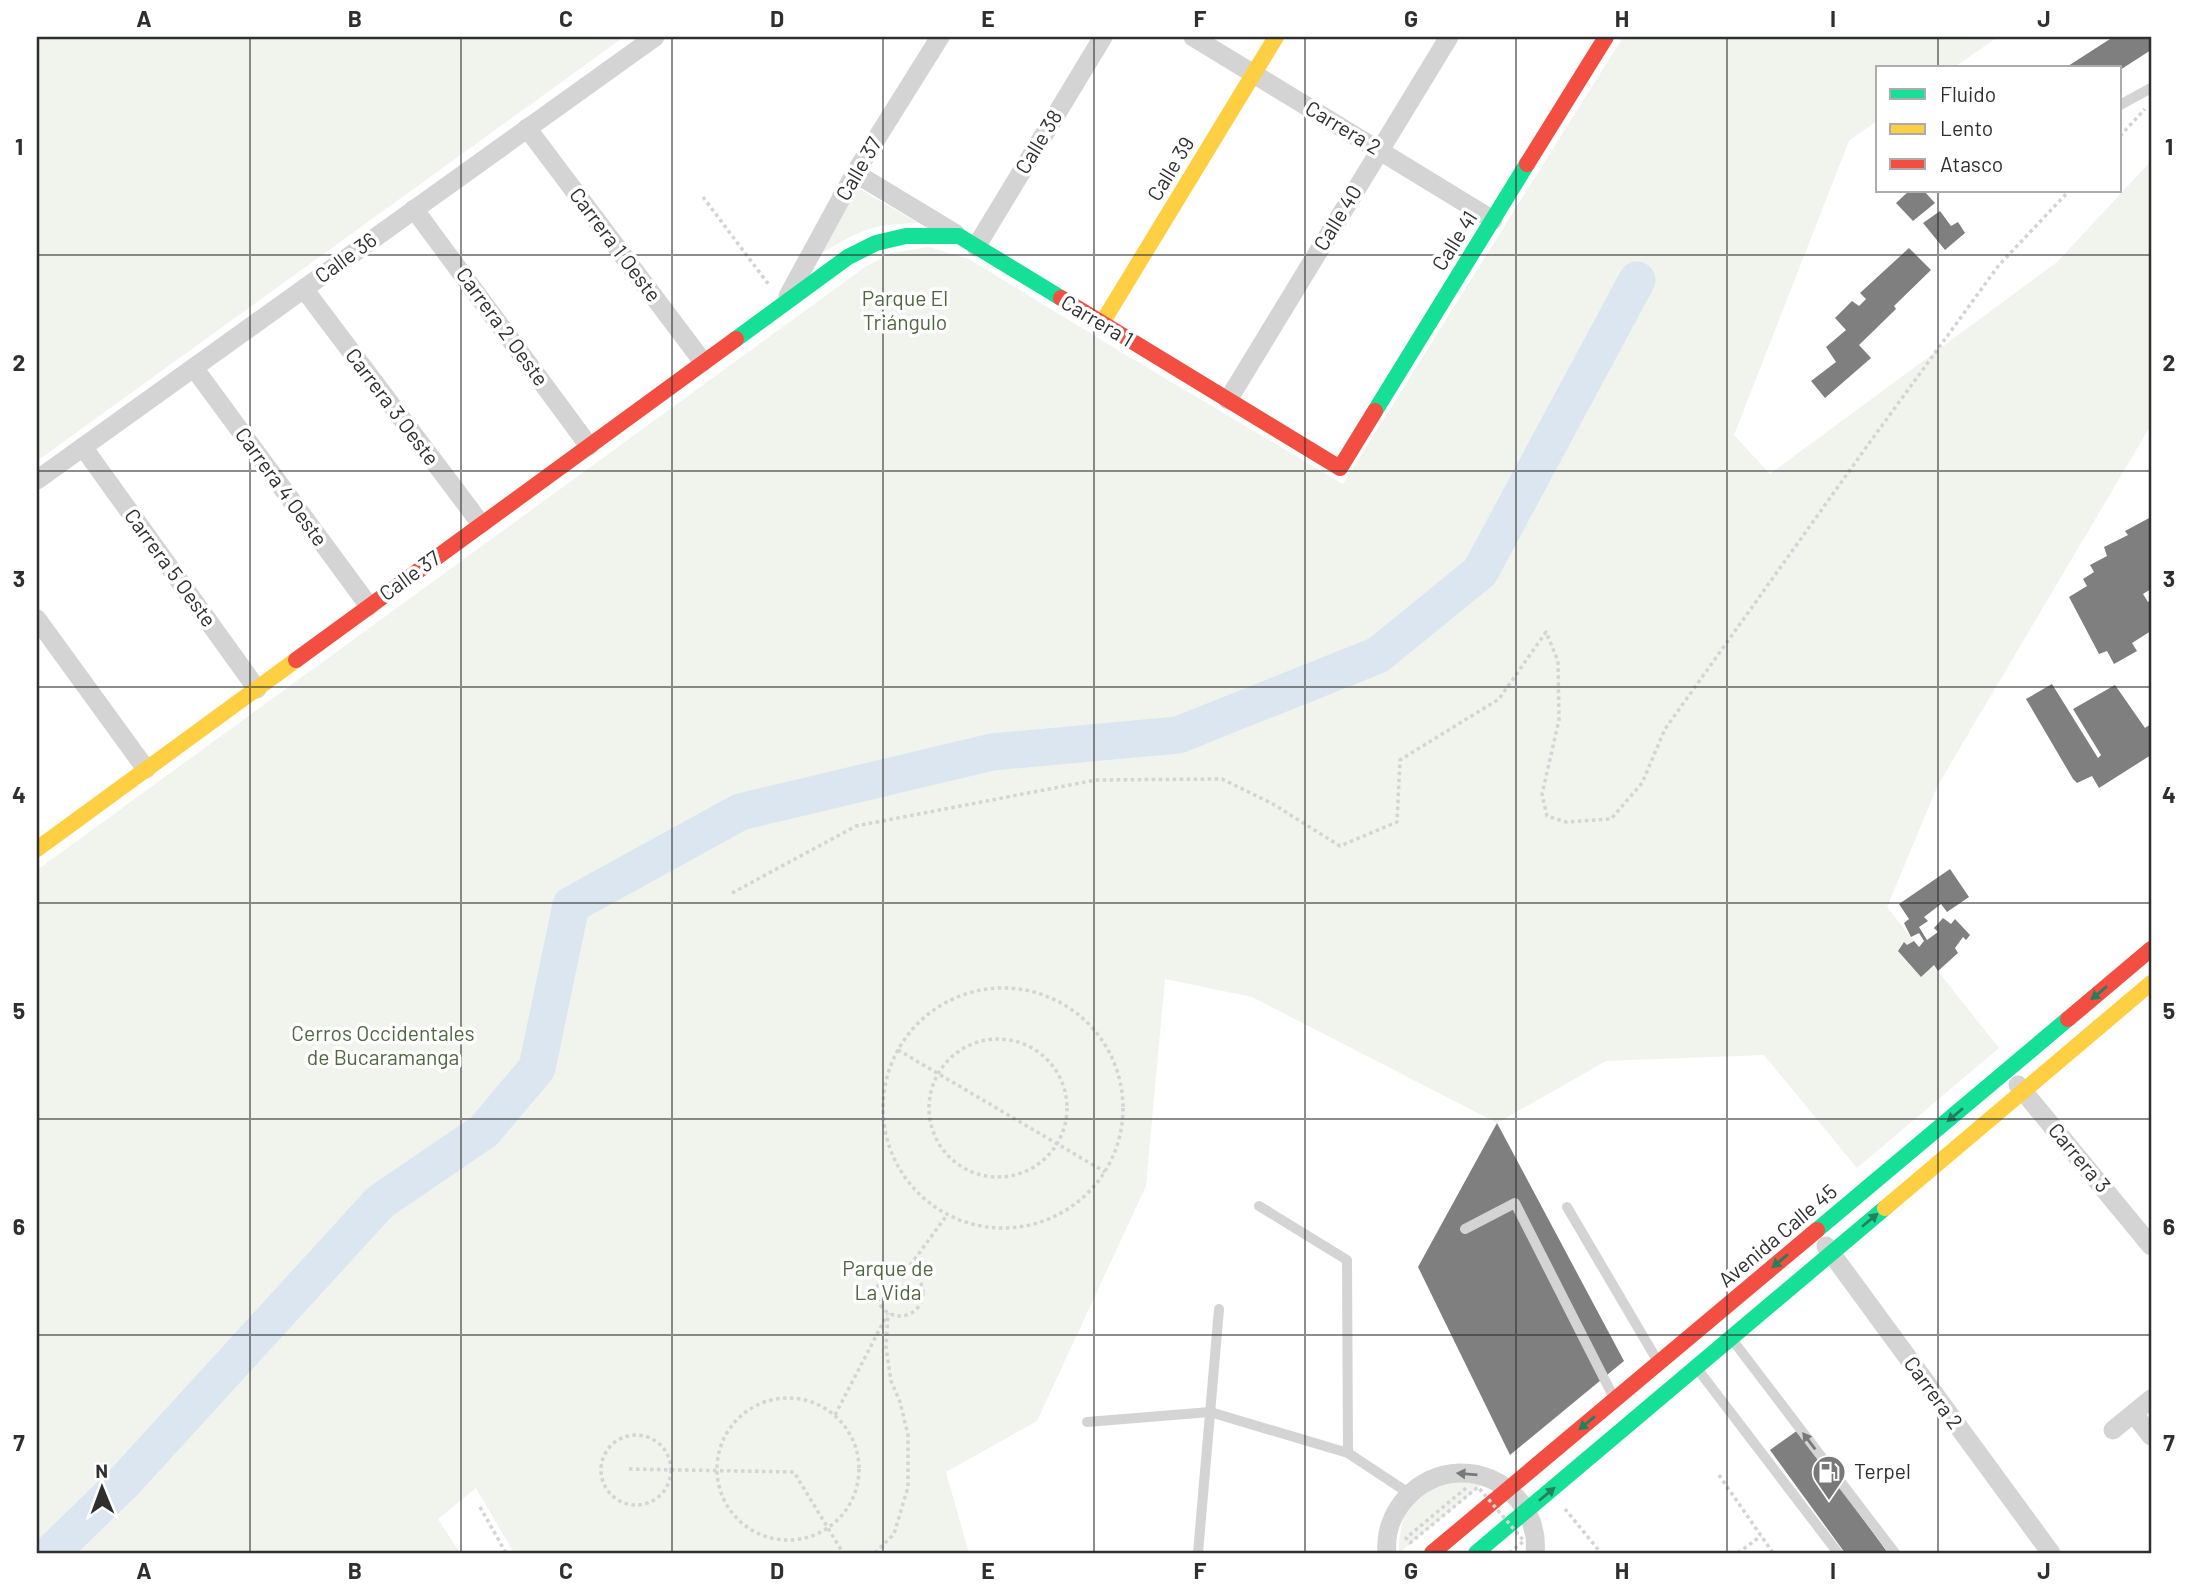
<svg xmlns="http://www.w3.org/2000/svg" width="2188" height="1590" font-family="Barlow,sans-serif">
  <rect width="100%" height="100%" fill="#fff"/>
  <!-- green -->
  <g fill="#f0f4ed">
    <polygon points="37,37 624,37 37,461"/>
    <polygon points="1623,37 1998,37 1953,68 1878,68 1878,120 1849,141 1734,435 1770,474 2057,262 2151,161 2151,425 1938,785 1887,907 1999,1048 1857,1168 1764,1055 1606,1061 1497,1123 1252,997 1165,979 1146,1186 1037,1421 946,1472 969,1553 514,1553 476,1488 438,1519 460,1553 37,1553 37,870 865,267 891,253 929,247 969,259 1126,355 1343,484"/>
    <path d="M856,187L918,223C872,224 861,230 822,253Z"/>
    <path d="M1454,1479L1482,1485L1399,1553C1399,1535 1402,1508 1418,1496C1427,1488 1443,1484 1454,1479Z"/>
  </g>
  <g fill="none" stroke-linecap="round" stroke-linejoin="round">
    <!-- river -->
    <polyline stroke="#dbe6f0" stroke-width="37" points="51,1553 125,1481 380,1202 484,1131 537,1068 571,905 740,812 992,752 1178,735 1378,655 1480,572 1637,280"/>
  </g>
  <!-- building -->
  <g fill="#7f7f7f">
    <polygon points="2109,37 2151,37 2151,50 2120,70 2120,68 2065,68 2110,39"/>
    <polygon points="1909,191 1924,191 1935,203 1913,221 1896,203"/>
    <polygon points="1940,211 1951,226 1958,222 1965,233 1945,250 1923,223"/>
    <polygon points="1909,248 1931,270 1894,306 1896,309 1859,345 1871,358 1825,398 1811,381 1836,362 1826,347 1846,330 1835,318 1852,301 1859,306 1866,299 1860,293"/>
    <polygon points="2151,517 2151,589 2143,594 2148,602 2151,600 2151,631 2132,643 2137,651 2114,664 2107,651 2099,654 2069,597 2087,586 2083,579 2094,572 2090,565 2107,556 2104,547 2128,535 2125,531"/>
    <polygon points="2052,684 2098,758 2101,755 2073,709 2115,685 2145,728 2151,724 2151,755 2099,788 2092,776 2077,783 2073,779 2026,699"/>
    <polygon points="1950,869 1969,897 1947,912 1941,904 1924,917 1928,921 1919,927 1927,940 1938,932 1934,928 1943,918 1951,924 1955,919 1970,935 1966,940 1963,937 1955,948 1958,953 1938,971 1934,965 1921,977 1898,951 1904,942 1907,945 1914,941 1919,947 1924,941 1919,933 1911,937 1904,923 1909,919 1899,904"/>
    <polygon points="1497,1123 1624,1361 1510,1455 1418,1267"/>
    <polygon points="1798,1430 1888,1553 1845,1553 1770,1450"/>
  </g>
  <g fill="none" stroke-linecap="round" stroke-linejoin="round">
    <!-- path -->
    <g stroke="#d4d4d4" stroke-width="3.5" stroke-dasharray="3.5 3.5" stroke-linecap="butt">
      <polyline points="2120,136 2145,109"/>
      <polyline points="703,197 769,285"/>
      <polyline points="732,893 856,826 1096,780 1222,779 1273,804 1340,846 1397,822 1400,760 1499,699 1546,632 1558,661 1559,720 1542,794 1547,816 1566,822 1611,819 1642,783 1665,729 1870,442 1999,265 2069,191"/>
      <circle cx="1003" cy="1108" r="120"/>
      <circle cx="998" cy="1108" r="69"/>
      <polyline points="898,1050 1105,1172"/>
      <circle cx="900" cy="1293" r="23"/>
      <polyline points="906,1271 947,1215"/>
      <circle cx="788" cy="1469" r="71"/>
      <polyline points="835,1415 887,1315"/>
      <circle cx="636" cy="1470" r="35"/>
      <polyline points="629,1469 794,1472 843,1553"/>
      <polyline points="1719,1475 1773,1553"/>
      <polyline points="480,1507 506,1553"/>
      <polyline points="1565,1509 1601,1553"/>
      <polyline points="875,1553 894,1534 908,1487 908,1435 900,1402 891,1381 886,1347 888,1313"/>
      <polyline points="1738,1553 1761,1536"/>
    </g>
    <!-- lane -->
    <g stroke="#d4d4d4" stroke-width="10">
      <polyline points="2120,105 2151,88"/>
      <polyline points="1259,1206 1347,1260 1348,1453 1410,1494"/>
      <polyline points="1567,1207 1657,1360"/>
      <polyline points="1465,1229 1515,1203 1613,1396"/>
      <polyline points="1734,1342 1895,1553"/>
      <polyline points="1699,1371 1838,1553"/>
      <polyline points="1087,1422 1210,1412 1348,1453"/>
      <polyline points="1198,1553 1219,1309"/>
    </g>
    <!-- street -->
    <g stroke="#d4d4d4" stroke-width="19">
      <polyline points="1193,37 1493,220"/>
      <polyline points="527,128 703,362"/>
      <polyline points="855,173 956,234"/>
      <polyline points="414,209 589,446"/>
      <polyline points="976,247 1103,37"/>
      <polyline points="304,289 481,524"/>
      <polyline points="788,296 855,173 940,37"/>
      <polyline points="194,368 369,606"/>
      <polyline points="1228,400 1449,37"/>
      <polyline points="83,447 257,689"/>
      <polyline points="37,480 655,37"/>
      <polyline points="37,619 146,769"/>
      <polyline points="2018,1085 2151,1246"/>
      <polyline points="1826,1246 2051,1553"/>
      <polyline points="2134,1414 2151,1436"/>
      <polyline points="2113,1430 2151,1399"/>
      <path d="M1387,1553C1383,1512 1418,1474 1459,1473C1502,1471 1540,1510 1535,1553"/>
    </g>
    <!-- fast -->
    <g stroke="#16e098" stroke-width="16">
      <polyline points="736,339 848,257 876,243 906,236 959,236 1061,298"/>
      <polyline points="1375,411 1527,164"/>
      <polyline points="1817,1230 2068,1019"/>
      <polyline points="1476,1553 1885,1208"/>
    </g>
    <!-- slow -->
    <g stroke="#ffcf43" stroke-width="16">
      <polyline points="1102,323 1276,37"/>
      <polyline points="37,849 296,660"/>
      <polyline points="1885,1208 2151,983"/>
    </g>
    <!-- jam -->
    <g stroke="#f24e42" stroke-width="16">
      <polyline points="1527,164 1606,37"/>
      <polyline points="1061,298 1340,468 1375,411"/>
      <polyline points="296,660 736,339"/>
      <polyline points="2068,1019 2151,949"/>
      <polyline points="1432,1553 1817,1230"/>
    </g>
    <!-- path-bridge -->
    <polyline stroke="#d4d4d4" stroke-width="3.5" stroke-dasharray="3.5 3.5" stroke-linecap="butt" points="1466,1488 1406,1538 1410,1543 1478,1487 1524,1541 1509,1553"/>
  </g>
  <!-- one-way arrows -->
  <defs><path id="oneway-solid" d="M-6-.8H1V-3.2L6.5 0L1 3.2V.8H-6Z" transform="scale(1.75)"/></defs>
  <g fill="#247f5e">
    <use href="#oneway-solid" transform="translate(2099 993) rotate(140)"/>
    <use href="#oneway-solid" transform="translate(1955 1115) rotate(140)"/>
    <use href="#oneway-solid" transform="translate(1870 1220) rotate(-40)"/>
    <use href="#oneway-solid" transform="translate(1780 1261) rotate(140)"/>
    <use href="#oneway-solid" transform="translate(1587 1423) rotate(140)"/>
    <use href="#oneway-solid" transform="translate(1547 1494) rotate(-40)"/>
  </g>
  <g fill="#797979">
    <use href="#oneway-solid" transform="translate(1809 1441) rotate(-127)"/>
    <use href="#oneway-solid" transform="translate(1467 1474) rotate(-175)"/>
  </g>
  <!-- grid -->
  <path fill="none" stroke="#2f2f2f" stroke-width="2" stroke-opacity="0.55" d="M250,37V1553M461,37V1553M672,37V1553M883,37V1553M1094,37V1553M1305,37V1553M1516,37V1553M1727,37V1553M1938,37V68M1938,191V1553M37,255H2151M37,471H2151M37,687H2151M37,903H2151M37,1119H2151M37,1335H2151"/>
  <!-- icons -->
  <defs>
    <symbol id="fuel-pin" viewBox="-11 -11 22 30"><path d="M0 17L-7.5 6A9.5 9.5 0 1 1 7.5 6Z" fill="#787878" stroke="#fff"/><path d="M-5.5-6h7V0h2V4h1.3V-2.5L3-4.5l.8-.8L6-3V5H2.5V1h-1V6h-7ZM-4.2-4.7v3.2H.2V-4.7Z" fill="#fff"/></symbol>
  </defs>
  <g fill-rule="evenodd">
    <use href="#fuel-pin" x="1810" y="1453" width="38" height="52"/>
  </g>
  <g text-anchor="middle" stroke-width="7" stroke-linejoin="round" paint-order="stroke">
    <!-- street labels -->
    <g font-size="21" fill="#2f2f2f" stroke="#fff">
      <text transform="translate(1343 128) rotate(31)" y="7">Carrera 2</text>
      <text transform="translate(1039 142) rotate(-59)" y="7">Calle 38</text>
      <text transform="translate(859 169) rotate(-60)" y="7">Calle 37</text>
      <text transform="translate(1171 169) rotate(-59)" y="7">Calle 39</text>
      <text transform="translate(1338 218) rotate(-59)" y="7">Calle 40</text>
      <text transform="translate(1455 241) rotate(-58)" y="7">Calle 41</text>
      <text transform="translate(615 245) rotate(53)" y="7">Carrera 1 Oeste</text>
      <text transform="translate(346 258) rotate(-36)" y="7">Calle 36</text>
      <text transform="translate(1097 321) rotate(31)" y="7">Carrera 1</text>
      <text transform="translate(502 327) rotate(54)" y="7">Carrera 2 Oeste</text>
      <text transform="translate(392 407) rotate(53)" y="7">Carrera 3 Oeste</text>
      <text transform="translate(281 487) rotate(54)" y="7">Carrera 4 Oeste</text>
      <text transform="translate(170 568) rotate(54)" y="7">Carrera 5 Oeste</text>
      <text transform="translate(410 576) rotate(-36)" y="7">Calle 37</text>
      <text transform="translate(2079 1158) rotate(50)" y="7">Carrera 3</text>
      <text transform="translate(1778 1236) rotate(-40)" y="7">Avenida Calle 45</text>
      <text transform="translate(1933 1393) rotate(54)" y="7">Carrera 2</text>
    </g>
    <!-- park labels -->
    <g font-size="21" fill="#506740" stroke="#fff">
      <text x="905" y="306">Parque El<tspan x="905" dy="24">Triángulo</tspan></text>
      <text x="383" y="1041">Cerros Occidentales<tspan x="383" dy="24">de Bucaramanga</tspan></text>
      <text x="888" y="1276">Parque de<tspan x="888" dy="24">La Vida</tspan></text>
    </g>
    <!-- poi labels -->
    <g font-size="21" fill="#2f2f2f" stroke="#fff" text-anchor="start">
      <text x="1854" y="1479">Terpel</text>
    </g>
  </g>
  <!-- border -->
  <rect width="2188" height="1590" fill="none" stroke="#ffffff" stroke-width="77"/>
  <!-- legend -->
  <rect x="1876" y="66" width="245" height="126" fill="#ffffff" stroke="#acacac" stroke-width="2"/>
  <rect x="1890" y="89" width="35" height="10" fill="#16e098" stroke="#acacac" stroke-width="2"/>
  <text x="1940" y="102" font-size="21" fill="#2f2f2f">Fluido</text>
  <rect x="1890" y="124" width="35" height="10" fill="#ffcf43" stroke="#acacac" stroke-width="2"/>
  <text x="1940" y="136" font-size="21" fill="#2f2f2f">Lento</text>
  <rect x="1890" y="159" width="35" height="10" fill="#f24e42" stroke="#acacac" stroke-width="2"/>
  <text x="1940" y="172" font-size="21" fill="#2f2f2f">Atasco</text>
  <!-- north arrow -->
  <g transform="translate(102 1488) rotate(359)" stroke="#ffffff" stroke-width="5" paint-order="stroke">
  <path d="M0-5L12 26L0 18L-12 26Z" fill="#2f2f2f"/>
  <text y="-10" font-size="19" font-weight="bold" text-anchor="middle" fill="#2f2f2f">N</text>
  </g>
  <rect x="38" y="38" width="2112" height="1514" fill="none" stroke="#2f2f2f" stroke-width="2.5"/>
  <g font-size="23" text-anchor="middle" font-weight="bold" fill="#2f2f2f">
    <text x="144" y="27">A</text>
    <text x="355" y="27">B</text>
    <text x="566" y="27">C</text>
    <text x="777" y="27">D</text>
    <text x="988" y="27">E</text>
    <text x="1200" y="27">F</text>
    <text x="1411" y="27">G</text>
    <text x="1622" y="27">H</text>
    <text x="1833" y="27">I</text>
    <text x="2044" y="27">J</text>
    <text x="19" y="155">1</text>
    <text x="2169" y="155">1</text>
    <text x="19" y="371">2</text>
    <text x="2169" y="371">2</text>
    <text x="19" y="587">3</text>
    <text x="2169" y="587">3</text>
    <text x="19" y="803">4</text>
    <text x="2169" y="803">4</text>
    <text x="19" y="1019">5</text>
    <text x="2169" y="1019">5</text>
    <text x="19" y="1235">6</text>
    <text x="2169" y="1235">6</text>
    <text x="19" y="1451">7</text>
    <text x="2169" y="1451">7</text>
    <text x="144" y="1579">A</text>
    <text x="355" y="1579">B</text>
    <text x="566" y="1579">C</text>
    <text x="777" y="1579">D</text>
    <text x="988" y="1579">E</text>
    <text x="1200" y="1579">F</text>
    <text x="1411" y="1579">G</text>
    <text x="1622" y="1579">H</text>
    <text x="1833" y="1579">I</text>
    <text x="2044" y="1579">J</text>
  </g>
</svg>
